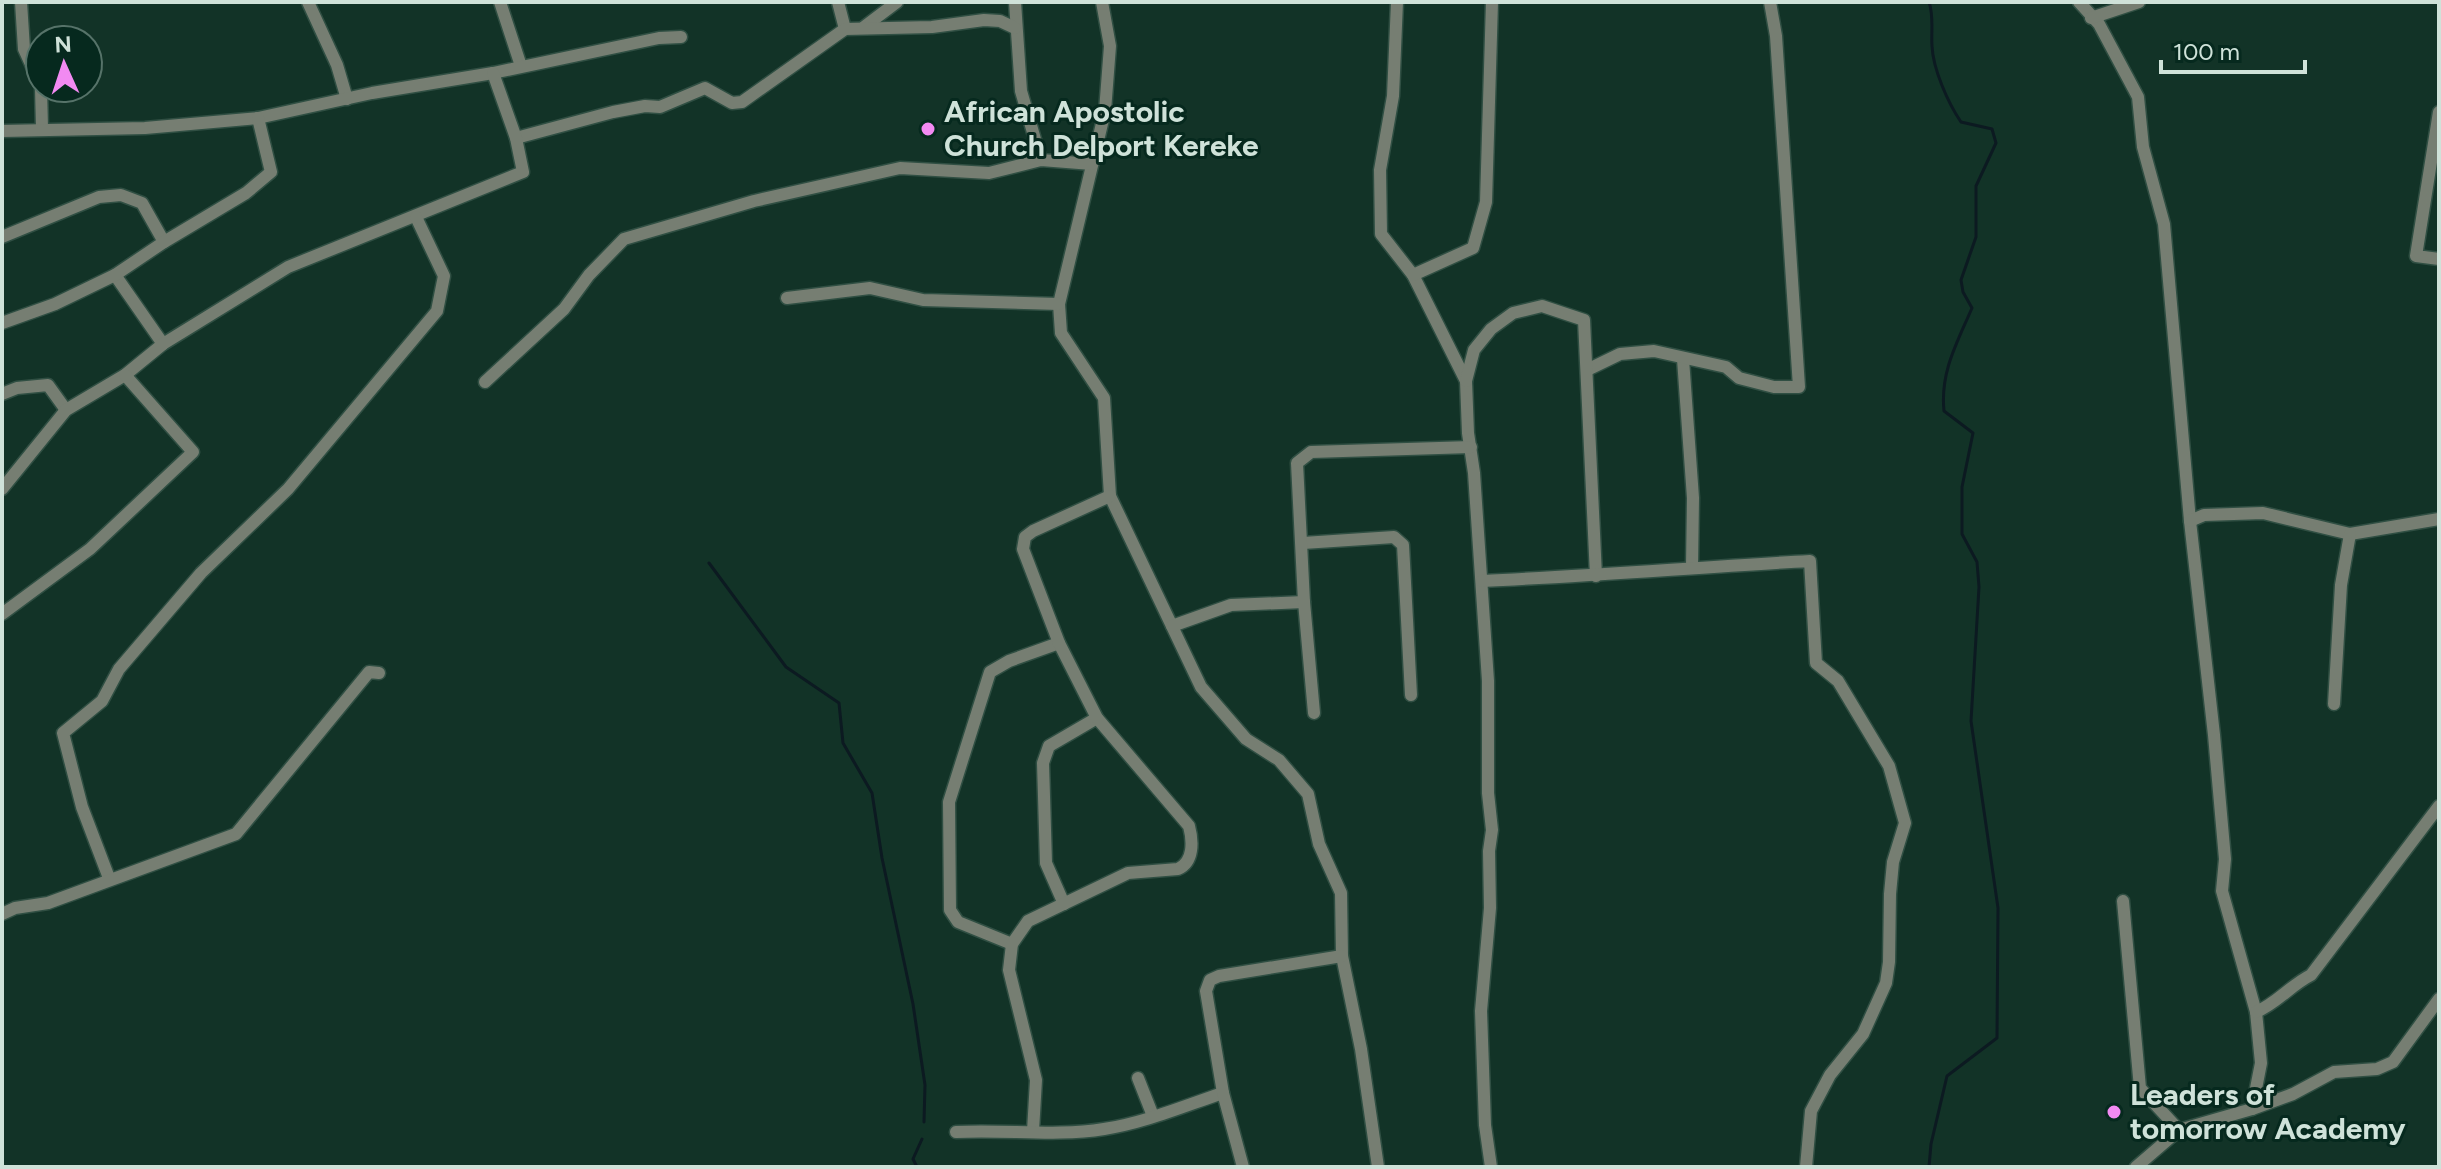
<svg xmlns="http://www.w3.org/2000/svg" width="2441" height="1169" font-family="Figtree,sans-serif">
  <rect width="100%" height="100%" fill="#123327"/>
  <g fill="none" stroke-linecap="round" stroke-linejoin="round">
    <!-- stream -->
    <g stroke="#0c1a21" stroke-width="3">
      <polyline points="709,563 786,667 839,703 843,743 872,793 882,858 913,1004 925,1085 924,1122"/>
      <polyline points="917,1167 913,1159 922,1139"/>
      <path d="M1929,1167L1931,1144L1947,1076L1997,1038L1998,908L1971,721L1979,587L1977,562L1962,534V487L1973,433L1944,411C1940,372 1957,343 1972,308L1963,292L1961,280L1976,237V186L1996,143L1992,129L1961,122C1948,103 1933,69 1932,46C1931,31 1934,16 1929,2"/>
    </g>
    <defs>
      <g id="minor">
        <polyline points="21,2 24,49 40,84"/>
        <polyline points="308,2 337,65 347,99"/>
        <polyline points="500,2 521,66"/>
        <polyline points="838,2 845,29"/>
        <polyline points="1015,2 1021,91 1041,160"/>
        <polyline points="1102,2 1110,46 1105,111 1059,304 1061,333 1104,398 1110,496 1201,687 1246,739 1279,760 1308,794 1319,844 1341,893 1342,956 1361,1049 1378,1167"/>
        <polyline points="1397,2 1393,96 1380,170 1381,234 1413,275 1466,381 1468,433 1474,473 1488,681 1488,793 1492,830 1489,851 1490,908 1481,1011 1485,1125 1491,1167"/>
        <polyline points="2079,2 2099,24 2138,97 2143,147 2164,224 2190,521 2214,735 2225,859 2222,891 2256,1012 2261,1063 2252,1109"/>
        <polyline points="2091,18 2139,2"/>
        <polyline points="864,27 897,2"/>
        <polyline points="41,88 42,128"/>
        <polyline points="2439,112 2416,256 2439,259"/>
        <polyline points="2,131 145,128 258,118 372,93 493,73 659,38 681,37"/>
        <polyline points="516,138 613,112 645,106 660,107 705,88 732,103 742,102 845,29 932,27 984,20 1000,21 1015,28"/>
        <polyline points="2,237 99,197 121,195 142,203 164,242"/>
        <polyline points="115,275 163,344"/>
        <polyline points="1413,275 1473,248 1486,202 1492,2"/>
        <polyline points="787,298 870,288 923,300 1059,304"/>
        <polyline points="2,323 55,304 115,275 164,242 246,193 271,172 258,118"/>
        <polyline points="1683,359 1693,498 1692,567"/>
        <polyline points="1587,370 1620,354 1654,351 1726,367 1739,378 1774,387 1799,387 1776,36 1770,2"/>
        <polyline points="1466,381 1474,350 1491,329 1513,313 1542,306 1584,320 1596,576"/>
        <polyline points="485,382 564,309 589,275 624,239 754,201 900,168 989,173 1041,160 1092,164"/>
        <polyline points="2,394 17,388 48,385 66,410"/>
        <polyline points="2,489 66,410 125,375 163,344 288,267 523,172 516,138 493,73"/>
        <polyline points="2190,521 2204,515 2263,513 2350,534 2439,519"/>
        <polyline points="1303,543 1394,537 1403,545 1411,695"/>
        <path d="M1482,581C1592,576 1701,567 1810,561L1816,663L1838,681L1889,766L1905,823L1893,862L1890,894L1889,962L1886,983L1863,1034L1830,1075L1811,1111L1806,1167"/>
        <polyline points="2,614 90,549 193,452 125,375"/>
        <polyline points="1172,626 1231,605 1304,602"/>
        <polyline points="2334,704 2341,585 2350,534"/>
        <polyline points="1314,713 1304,602 1297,463 1311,452 1471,447"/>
        <polyline points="109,878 82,807 63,733 102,701 119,669 201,573 288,489 437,311 444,276 416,217"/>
        <polyline points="2123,901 2140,1088 2179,1130"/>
        <polyline points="1064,904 1046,863 1043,763 1049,746 1097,718"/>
        <polyline points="2,914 15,908 48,903 236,834 369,672 379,673"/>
        <polyline points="1012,944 958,922 950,910 949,802 990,672 1009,661 1059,643"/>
        <path d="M2256,1012C2276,1004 2291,985 2311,975L2439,806"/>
        <polyline points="1138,1078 1153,1116"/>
        <path d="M1033,1131L1036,1080L1009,970L1012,944L1028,921L1128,873L1178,869C1194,862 1193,841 1189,826L1097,718L1059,643L1023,549L1025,537L1033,531L1110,496"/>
        <path d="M956,1132C1005,1129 1055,1137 1104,1129C1144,1123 1184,1106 1223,1093"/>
        <polyline points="1243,1167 1223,1093 1206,991 1210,980 1219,976 1342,956"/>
        <polyline points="2136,1167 2179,1130 2252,1109 2293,1094 2334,1072 2377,1069 2393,1062 2439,999"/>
      </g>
    </defs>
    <!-- minor casing -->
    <use href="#minor" stroke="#304f43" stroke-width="15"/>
    <!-- minor -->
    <use href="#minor" stroke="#767e72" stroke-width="12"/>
  </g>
  <!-- markers -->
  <g fill="#f28af2" stroke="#06291e" stroke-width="3">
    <circle cx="928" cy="129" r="8"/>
    <circle cx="2114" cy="1112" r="8"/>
  </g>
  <g text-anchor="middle" stroke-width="6" stroke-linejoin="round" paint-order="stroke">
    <!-- poi labels -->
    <g font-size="30" font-weight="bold" fill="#cfe2d9" stroke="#06291e" text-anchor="start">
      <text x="944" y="122">African Apostolic<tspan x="944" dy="34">Church Delport Kereke</tspan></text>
      <text x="2130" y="1105">Leaders of<tspan x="2130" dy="34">tomorrow Academy</tspan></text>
    </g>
  </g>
  <!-- border -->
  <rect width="2441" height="1169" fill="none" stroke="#cfe2d9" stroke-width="8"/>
  <!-- north arrow -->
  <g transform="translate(64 64) rotate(357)"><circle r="38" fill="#06291e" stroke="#567369" stroke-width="2"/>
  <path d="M0-6L14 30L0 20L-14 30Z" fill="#f28af2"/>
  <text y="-12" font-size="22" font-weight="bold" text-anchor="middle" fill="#cfe2d9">N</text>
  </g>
  <!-- scale -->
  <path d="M2161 60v12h144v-12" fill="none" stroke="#cfe2d9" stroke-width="4"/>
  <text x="2173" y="60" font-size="24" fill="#cfe2d9" stroke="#06291e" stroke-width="6" paint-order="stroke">100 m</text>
</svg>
